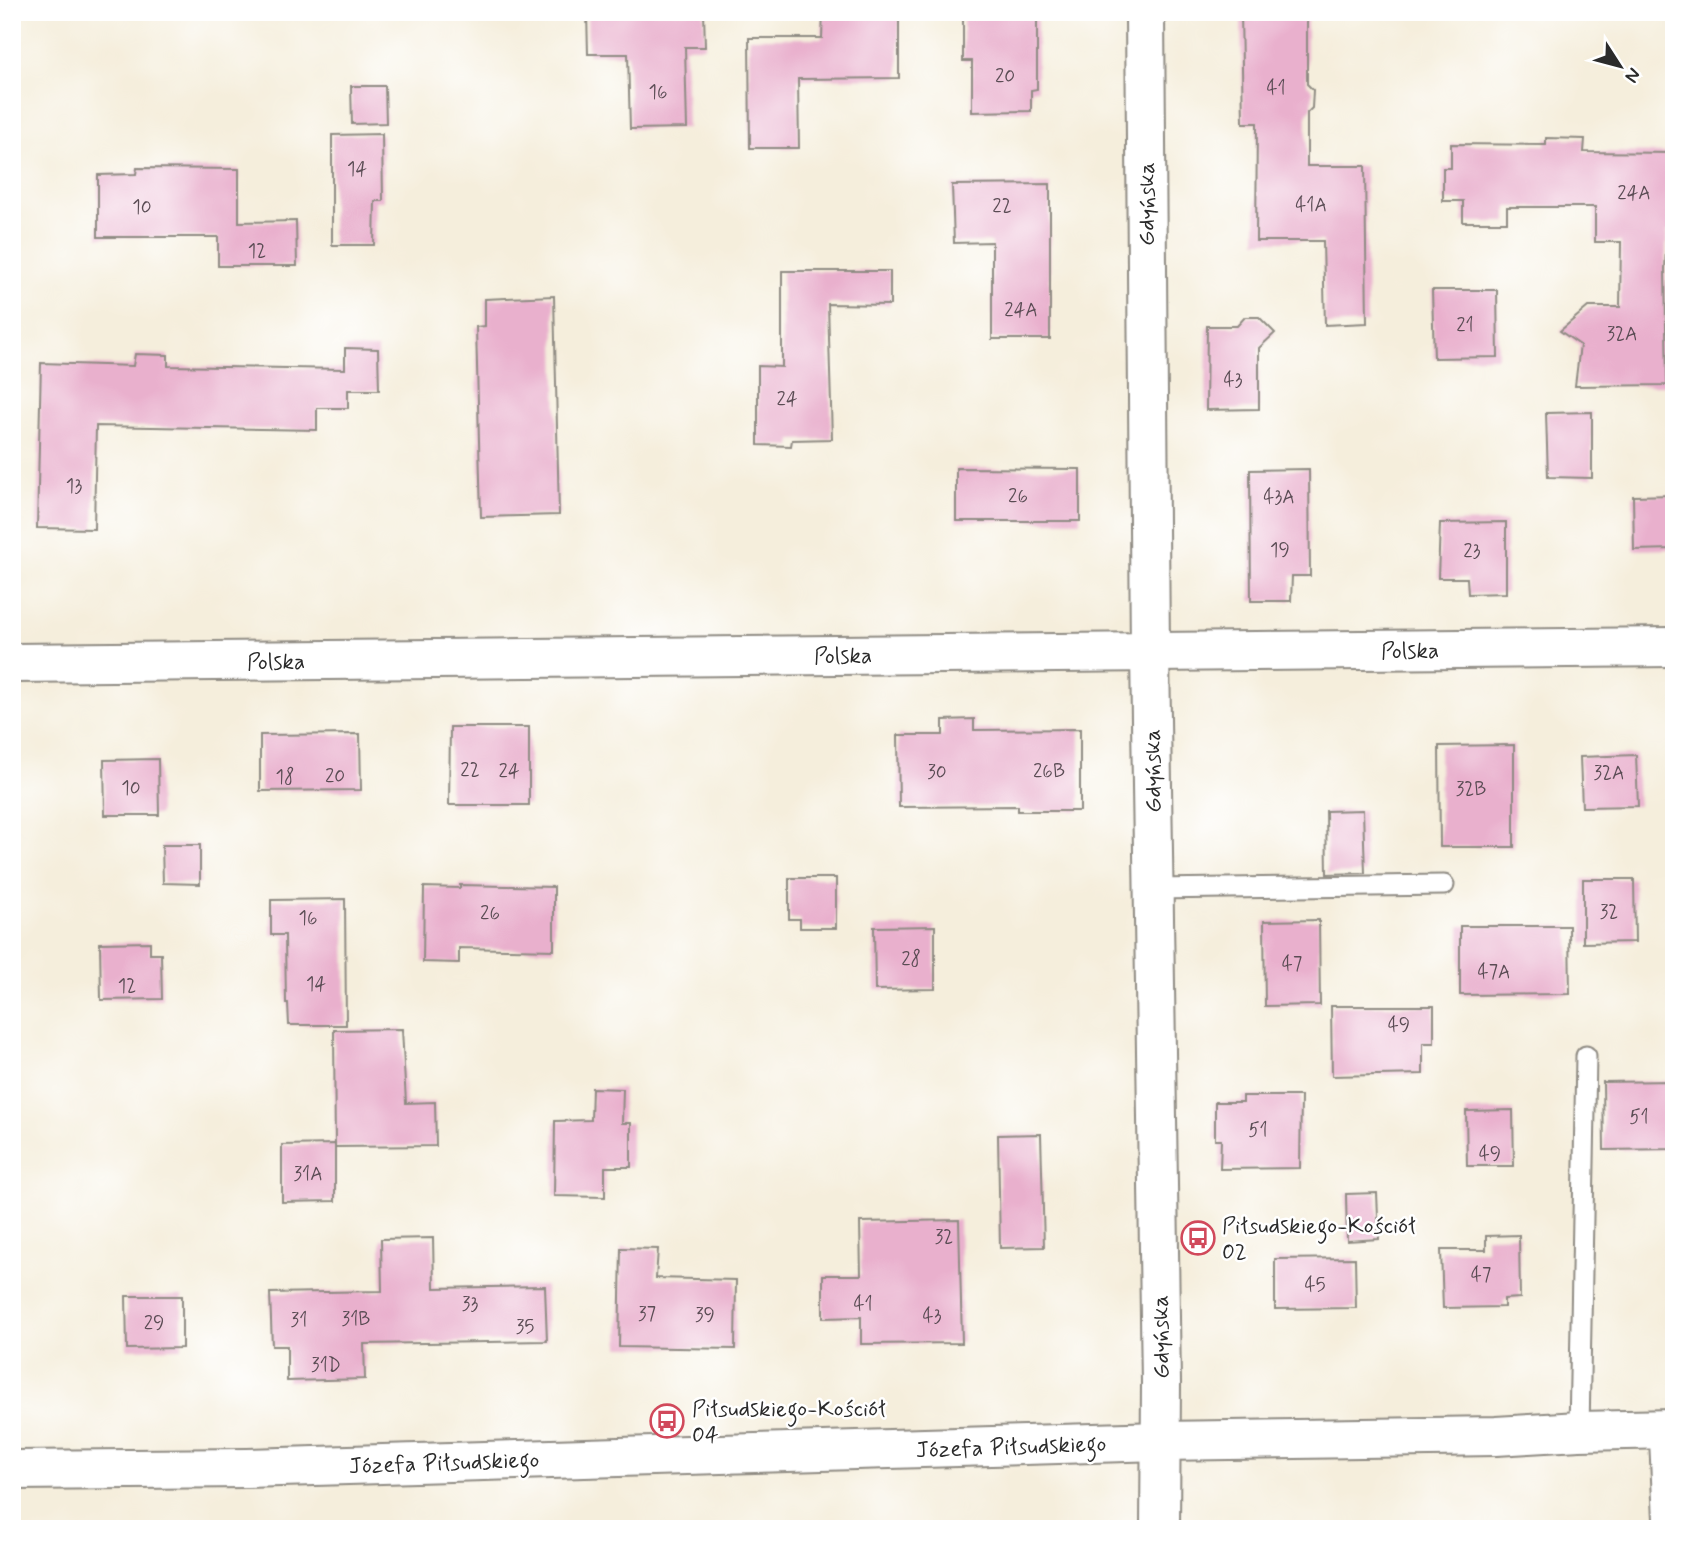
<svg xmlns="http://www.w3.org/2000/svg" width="1686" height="1541" font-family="Mynerve,sans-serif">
  <rect width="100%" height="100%" fill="#fff"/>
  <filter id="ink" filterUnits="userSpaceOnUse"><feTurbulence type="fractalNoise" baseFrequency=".0143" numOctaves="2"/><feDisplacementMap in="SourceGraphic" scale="14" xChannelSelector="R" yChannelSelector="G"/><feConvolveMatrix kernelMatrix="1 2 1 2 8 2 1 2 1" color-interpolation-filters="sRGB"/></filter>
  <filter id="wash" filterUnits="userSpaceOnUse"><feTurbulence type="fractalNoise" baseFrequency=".00686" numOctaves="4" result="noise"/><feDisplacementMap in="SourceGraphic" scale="28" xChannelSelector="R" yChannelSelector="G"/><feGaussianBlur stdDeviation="1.57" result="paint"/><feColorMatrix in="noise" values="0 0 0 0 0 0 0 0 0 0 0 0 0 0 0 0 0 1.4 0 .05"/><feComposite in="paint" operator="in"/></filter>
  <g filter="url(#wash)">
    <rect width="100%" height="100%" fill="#f5eedc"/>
    <g id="blocks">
      <!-- building -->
      <g fill="#e9b0cd">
        <polygon points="587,12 704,12 705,47 685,47 687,128 630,129 628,54 588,54"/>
        <polygon points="823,12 883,12 883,16 899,16 899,78 798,79 799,148 750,148 749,38 822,38"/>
        <polygon points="963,12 1037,12 1037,89 1031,90 1031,111 972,112 972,61 963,61"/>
        <polygon points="1241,12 1307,12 1307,84 1313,90 1312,108 1307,113 1307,166 1365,166 1367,323 1325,325 1323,241 1256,241 1257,123 1243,123"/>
        <polygon points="351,86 385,86 386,123 352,124"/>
        <polygon points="382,134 383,201 375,201 374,245 332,245 332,135"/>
        <polygon points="1546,138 1585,139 1584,152 1674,153 1674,231 1667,231 1665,269 1667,385 1575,386 1580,345 1560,331 1588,307 1620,307 1621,242 1595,242 1595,207 1507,207 1507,222 1463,222 1463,201 1443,201 1443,168 1451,168 1451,144 1546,145"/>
        <polygon points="137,168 239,169 239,222 296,221 297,266 218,266 218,237 98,237 98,175 136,174"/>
        <polygon points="1050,184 1050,339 992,339 992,242 954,243 952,185"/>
        <polygon points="782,271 890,271 890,305 828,304 832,439 792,440 791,446 758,445 758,366 782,367"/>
        <polygon points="1432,290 1497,290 1498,357 1434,358"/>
        <polygon points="554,296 559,515 481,517 476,327 485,326 485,299"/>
        <polygon points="1245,317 1259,317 1275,333 1259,348 1259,409 1206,410 1207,326 1237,326"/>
        <polygon points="345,348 378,349 379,390 348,390 348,408 317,408 317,430 96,426 94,529 37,528 41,363 133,366 135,354 168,355 168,366 345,369"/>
        <polygon points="1592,412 1592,478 1548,477 1546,413"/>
        <polygon points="956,468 1080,469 1080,521 956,521"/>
        <polygon points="1309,469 1310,576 1292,576 1291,601 1251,601 1250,470"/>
        <polygon points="1674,495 1674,549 1634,550 1633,496"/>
        <polygon points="1506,522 1506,593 1468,594 1467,578 1438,578 1440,523"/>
        <polygon points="974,719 974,730 1080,729 1080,811 1018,811 1018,806 899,807 898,735 943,735 943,720"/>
        <polygon points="450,727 529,727 529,805 449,805"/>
        <polygon points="360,734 361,790 260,791 260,735"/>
        <polygon points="1514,745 1514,847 1440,847 1439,746"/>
        <polygon points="1636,755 1638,806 1582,807 1580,757"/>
        <polygon points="158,759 159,815 105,815 104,760"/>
        <polygon points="1363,810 1365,873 1327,874 1326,811"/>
        <polygon points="162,845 200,845 200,884 163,883"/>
        <polygon points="789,878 836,878 836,928 800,928 800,919 789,919"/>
        <polygon points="1583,879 1634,879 1635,942 1583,943"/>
        <polygon points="460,885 554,887 554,950 459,948 459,963 423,962 424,887 460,888"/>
        <polygon points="345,899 346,1025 289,1025 288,1003 286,1003 285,935 271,935 271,900"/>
        <polygon points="1319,920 1320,1005 1265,1006 1264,921"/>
        <polygon points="935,926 935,989 875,990 874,927"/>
        <polygon points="1460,926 1569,926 1570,994 1460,995"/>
        <polygon points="150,942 150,954 161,954 162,999 101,1000 100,943"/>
        <polygon points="1331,1006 1434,1006 1434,1043 1423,1043 1423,1074 1332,1076"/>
        <polygon points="402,1029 406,1103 435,1102 436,1146 335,1147 334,1030"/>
        <polygon points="1674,1081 1674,1149 1604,1150 1603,1082"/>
        <polygon points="592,1088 623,1089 622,1123 631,1123 631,1167 605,1167 605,1197 554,1196 555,1121 591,1120"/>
        <polygon points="1243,1096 1301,1096 1300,1168 1220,1169 1221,1140 1215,1140 1215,1102 1243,1102"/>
        <polygon points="1513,1110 1514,1166 1467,1166 1466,1111"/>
        <polygon points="1041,1134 1044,1247 1000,1248 998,1135"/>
        <polygon points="335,1144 335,1201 282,1202 282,1145"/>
        <polygon points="1377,1193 1379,1239 1347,1241 1346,1194"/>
        <polygon points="959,1220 962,1343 861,1344 861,1317 823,1318 823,1275 861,1275 860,1222"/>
        <polygon points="1519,1235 1520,1298 1504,1299 1504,1307 1443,1308 1441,1250 1486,1250 1486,1236"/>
        <polygon points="433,1238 434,1288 545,1286 547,1341 364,1344 365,1379 287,1381 287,1346 272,1346 270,1293 382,1291 381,1239"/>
        <polygon points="621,1248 658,1249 656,1278 736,1280 735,1349 619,1347"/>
        <polygon points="1355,1258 1356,1308 1275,1309 1275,1259"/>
        <polygon points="126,1296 182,1296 182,1348 127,1349"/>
      </g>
    </g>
  </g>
  <g filter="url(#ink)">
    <use href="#blocks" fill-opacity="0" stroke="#908c84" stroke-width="2"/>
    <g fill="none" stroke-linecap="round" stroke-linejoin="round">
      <defs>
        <g id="lane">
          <polyline points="1154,889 1444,885"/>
          <polyline points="1659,1430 1664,1529"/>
          <polyline points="1579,1431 1586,1056"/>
        </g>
        <g id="street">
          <polyline points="1145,12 1150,653 1161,1383 1160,1529"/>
          <polyline points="12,663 1674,647"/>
        </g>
        <polyline id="secondary" points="12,1470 247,1468 1161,1441 1496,1436 1579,1431 1674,1429"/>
      </defs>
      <!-- lane casing -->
      <use href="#lane" stroke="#908c84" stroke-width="23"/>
      <!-- street casing -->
      <use href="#street" stroke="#908c84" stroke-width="42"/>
      <!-- secondary casing -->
      <use href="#secondary" stroke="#908c84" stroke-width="42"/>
      <!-- lane -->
      <use href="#lane" stroke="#fff" stroke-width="19"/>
      <!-- street -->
      <use href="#street" stroke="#fff" stroke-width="38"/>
      <!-- secondary -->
      <use href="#secondary" stroke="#fff" stroke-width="38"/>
    </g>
  </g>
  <!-- icons -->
  <defs>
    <symbol id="bus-ring" viewBox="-11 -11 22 22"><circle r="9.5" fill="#fff" stroke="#d1495b" stroke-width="1.5"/><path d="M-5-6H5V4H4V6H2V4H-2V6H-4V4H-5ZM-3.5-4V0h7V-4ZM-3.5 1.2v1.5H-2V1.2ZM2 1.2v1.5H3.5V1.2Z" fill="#d1495b"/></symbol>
  </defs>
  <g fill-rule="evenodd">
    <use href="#bus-ring" x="1179" y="1219" width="38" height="38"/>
    <use href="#bus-ring" x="648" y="1402" width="38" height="38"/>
  </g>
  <g text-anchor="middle" stroke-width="5" stroke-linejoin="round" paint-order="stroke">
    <!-- number labels -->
    <g font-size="19" fill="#5a4c54">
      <text x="1005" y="82">20</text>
      <text x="1276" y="94">41</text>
      <text x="658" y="98">16</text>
      <text x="357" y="175">14</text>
      <text x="1634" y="199">24A</text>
      <text x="1311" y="211">41A</text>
      <text x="1002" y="212">22</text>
      <text x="142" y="213">10</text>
      <text x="257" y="257">12</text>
      <text x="1021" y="316">24A</text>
      <text x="1465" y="331">21</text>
      <text x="1622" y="340">32A</text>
      <text x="1233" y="386">43</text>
      <text x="787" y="405">24</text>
      <text x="74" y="492">13</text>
      <text x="1018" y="502">26</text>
      <text x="1279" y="503">43A</text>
      <text x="1280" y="556">19</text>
      <text x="1472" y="557">23</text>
      <text x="470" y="776">22</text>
      <text x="509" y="777">24</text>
      <text x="1049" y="777">26B</text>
      <text x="937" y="778">30</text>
      <text x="1609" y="779">32A</text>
      <text x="335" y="782">20</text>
      <text x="285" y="783">18</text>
      <text x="131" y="794">10</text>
      <text x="1471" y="795">32B</text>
      <text x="1609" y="918">32</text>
      <text x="490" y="919">26</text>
      <text x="308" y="924">16</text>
      <text x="911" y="965">28</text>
      <text x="1292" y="970">47</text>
      <text x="1494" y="978">47A</text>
      <text x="316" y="990">14</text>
      <text x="127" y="992">12</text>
      <text x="1399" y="1031">49</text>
      <text x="1639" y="1123">51</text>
      <text x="1258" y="1136">51</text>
      <text x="1490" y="1160">49</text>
      <text x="308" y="1180">31A</text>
      <text x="944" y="1243">32</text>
      <text x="1481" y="1281">47</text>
      <text x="1315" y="1291">45</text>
      <text x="470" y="1310">33</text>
      <text x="863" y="1310">41</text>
      <text x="647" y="1320">37</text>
      <text x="705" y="1321">39</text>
      <text x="932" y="1322">43</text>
      <text x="356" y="1325">31B</text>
      <text x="299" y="1326">31</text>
      <text x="154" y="1329">29</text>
      <text x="525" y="1333">35</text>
      <text x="326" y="1371">31D</text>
    </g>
    <!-- street labels -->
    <g font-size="23" fill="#2b2b2b" stroke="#fff">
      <text transform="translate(1146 204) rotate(-90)" y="8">Gdyńska</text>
      <text transform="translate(1410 650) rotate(-1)" y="8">Polska</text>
      <text transform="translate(843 655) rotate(-1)" y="8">Polska</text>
      <text transform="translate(276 661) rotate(-1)" y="8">Polska</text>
      <text transform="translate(1152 771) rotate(-91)" y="8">Gdyńska</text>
      <text transform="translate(1160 1337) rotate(-91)" y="8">Gdyńska</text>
      <text transform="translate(1011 1446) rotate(-2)" y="8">Józefa Piłsudskiego</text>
      <text transform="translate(444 1462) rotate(-2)" y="8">Józefa Piłsudskiego</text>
    </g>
    <!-- poi labels -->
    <g font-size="23" fill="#2b2b2b" stroke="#fff" text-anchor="start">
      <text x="1222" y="1233">Piłsudskiego-Kościół<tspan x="1222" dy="26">02</tspan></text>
      <text x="692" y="1416">Piłsudskiego-Kościół<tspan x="692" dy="26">04</tspan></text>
    </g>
  </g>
  <!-- margin -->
  <rect width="1686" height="1541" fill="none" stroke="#fff" stroke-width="42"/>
  <!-- north arrow -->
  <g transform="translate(1620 66) rotate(126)" stroke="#ffffff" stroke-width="5" paint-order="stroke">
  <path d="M0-5L12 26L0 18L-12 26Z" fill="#2b2b2b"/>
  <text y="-10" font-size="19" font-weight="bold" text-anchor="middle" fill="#2b2b2b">N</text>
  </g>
</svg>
